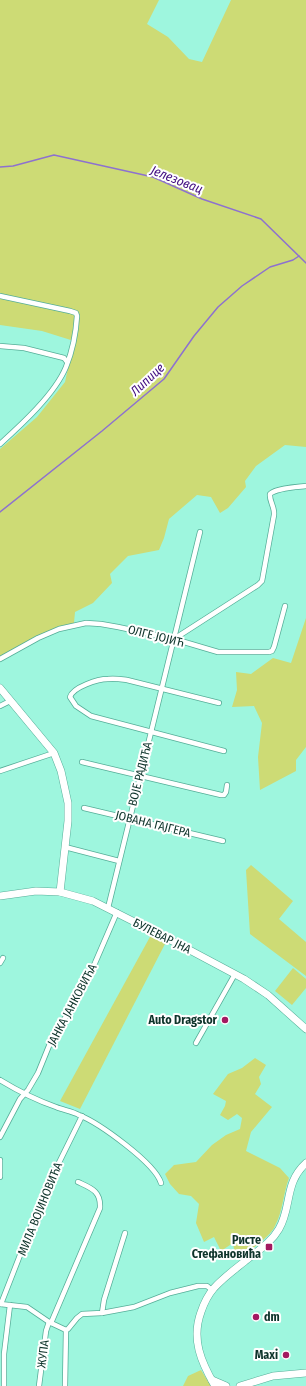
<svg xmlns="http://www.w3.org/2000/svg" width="306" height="1386" font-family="'Fira Sans Condensed',sans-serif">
  <rect width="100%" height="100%" fill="#9ef6de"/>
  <!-- green -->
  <g fill="#cddb75">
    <polygon points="0,0 159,0 147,24 168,37 189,59 202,62 231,0 306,0 306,447 285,445 256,466 245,481 246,487 228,508 220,513 211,497 197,495 169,519 164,538 159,550 128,556 110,574 112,583 93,603 75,612 74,623 47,634 0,659 0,449 37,417 65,382 74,341 42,331 0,325"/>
    <polygon points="306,618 306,747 296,760 296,771 260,790 258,757 262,723 254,706 232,707 237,690 236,672 251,674 273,658 291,663"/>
    <polygon points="251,865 293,901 279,919 306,942 306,976 250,934 246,870"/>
    <polygon points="151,935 166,942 80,1109 60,1101"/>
    <polygon points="293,968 306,979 306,988 292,1005 275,991"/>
    <path d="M255,1058L266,1065L259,1077L261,1084L255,1094L272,1107L251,1132L246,1151L280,1168L289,1178C283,1194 283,1211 275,1226C271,1236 249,1251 240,1258L234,1249L233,1243L221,1251L214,1237L204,1242L196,1223L199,1204L191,1196L179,1194L170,1184L165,1174L174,1165L196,1162L212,1145L226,1135L240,1129L242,1118L237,1114L228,1120L220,1115L225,1106L226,1101L213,1094L228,1074L242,1068Z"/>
    <polygon points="201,1370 211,1386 183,1386 188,1376"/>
  </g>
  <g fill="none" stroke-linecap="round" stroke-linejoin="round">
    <!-- stream -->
    <g stroke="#8d71cf" stroke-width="1.5">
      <polyline points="0,167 13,166 54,155 153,177 202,199 261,219 306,263"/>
      <polyline points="0,512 102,431 164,379 194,336 218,307 242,286 270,267 293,260 299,256"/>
    </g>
    <defs>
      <g id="street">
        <path d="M0,296L70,311L76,313L77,316C76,333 72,352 66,367C55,394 21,425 0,444"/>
        <polyline points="0,346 24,348 64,358 67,362"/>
        <path d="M174,639L258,585L262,581L274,515C275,507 269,501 270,494C276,488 297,487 306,486"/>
        <polyline points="0,659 38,638 59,629 86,623 101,624 118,627 174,639 218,652 269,652 272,651 274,647 285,606"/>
        <path d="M219,703L127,680C120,679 114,678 108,679C98,679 73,687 70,697L76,706L91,716L224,751"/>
        <polyline points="0,706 10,701"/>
        <polyline points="82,762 221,795 224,795 226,792 227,785"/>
        <polyline points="0,771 54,753"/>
        <polyline points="84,808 223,841"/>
        <polyline points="65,847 119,861"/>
        <polyline points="108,908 200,532"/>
        <polyline points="0,963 3,958"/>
        <polyline points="196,1043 235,974"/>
        <path d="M0,1080C18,1091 36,1100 56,1107C63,1110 72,1111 79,1115C99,1123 155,1163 161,1183"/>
        <polyline points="0,1137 20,1099 28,1090 38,1073 53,1036 75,1003 95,963 117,912"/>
        <polyline points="0,1160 0,1177"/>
        <polyline points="0,1304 27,1307 49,1322 66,1330"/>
        <polyline points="1,1304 45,1191 82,1116"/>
        <polyline points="102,1313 104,1300 125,1233"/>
        <path d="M51,1323L100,1208C101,1191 91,1188 78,1182"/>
        <polyline points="66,1330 68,1329 77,1318 82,1314 102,1313 134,1307 170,1293 198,1286 207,1286 212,1290"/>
        <polyline points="4,1386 4,1354 10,1305"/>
        <polyline points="39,1386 46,1331 49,1322"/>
        <polyline points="65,1386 66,1330"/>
      </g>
      <g id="secondary">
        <polyline points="0,688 54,753 61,771 68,803 68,821 60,892"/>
        <polyline points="0,896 36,891 60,892 93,901 184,947 244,979 268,995 306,1029"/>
        <polyline points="212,1380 226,1386"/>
        <path d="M215,1386C201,1362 191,1339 201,1312C204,1303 208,1295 214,1288C223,1278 234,1270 244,1262C256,1252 271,1243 279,1229C292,1207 284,1183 306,1163"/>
        <polyline points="240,1386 273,1376 306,1373"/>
      </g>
    </defs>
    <!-- street casing -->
    <use href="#street" stroke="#55ae98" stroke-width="6"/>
    <!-- secondary casing -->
    <use href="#secondary" stroke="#55ae98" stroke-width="8"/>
    <!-- street -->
    <use href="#street" stroke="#fff" stroke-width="4.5"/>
    <!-- secondary -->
    <use href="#secondary" stroke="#fff" stroke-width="7"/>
  </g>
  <!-- markers -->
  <g fill="#a31961" stroke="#fff" stroke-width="1.5">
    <circle cx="225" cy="1020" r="4"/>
    <rect x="265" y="1243" width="8" height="8" rx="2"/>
    <circle cx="256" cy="1317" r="4"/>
    <circle cx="286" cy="1355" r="4"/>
  </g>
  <g text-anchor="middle" stroke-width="4" stroke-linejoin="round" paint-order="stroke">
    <!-- street labels -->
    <g font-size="12" fill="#0e342b" stroke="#fff">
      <text transform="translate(156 636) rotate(14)" y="4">ОЛГЕ ЈОЈИЋ</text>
      <text transform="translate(140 774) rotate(-76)" y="4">ВОЈЕ РАДИЋА</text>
      <text transform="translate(153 824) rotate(14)" y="4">ЈОВАНА ГАЈГЕРА</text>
      <text transform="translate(162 936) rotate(27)" y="4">БУЛЕВАР ЈНА</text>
      <text transform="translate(72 1005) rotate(-62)" y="4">ЈАНКА ЈАНКОВИЋА</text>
      <text transform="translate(40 1209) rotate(-68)" y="4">МИЛА ВОЈИНОВИЋА</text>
      <text transform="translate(43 1354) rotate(-83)" y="4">ЖУПА</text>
    </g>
    <!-- poi labels -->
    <g font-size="12" font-weight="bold" fill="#0e342b" stroke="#fff" text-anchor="end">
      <text x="217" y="1024">Auto Dragstor</text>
      <text x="261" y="1244">Ристе<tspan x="261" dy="14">Стефановића</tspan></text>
      <text x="264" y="1321" text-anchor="start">dm</text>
      <text x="278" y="1359">Maxi</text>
    </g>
    <!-- water labels -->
    <g font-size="13" font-style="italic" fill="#410c80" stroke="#fff">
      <text transform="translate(177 179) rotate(22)" y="5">Јелезовац</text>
      <text transform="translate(147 379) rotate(-43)" y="5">Липице</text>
    </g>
  </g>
</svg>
